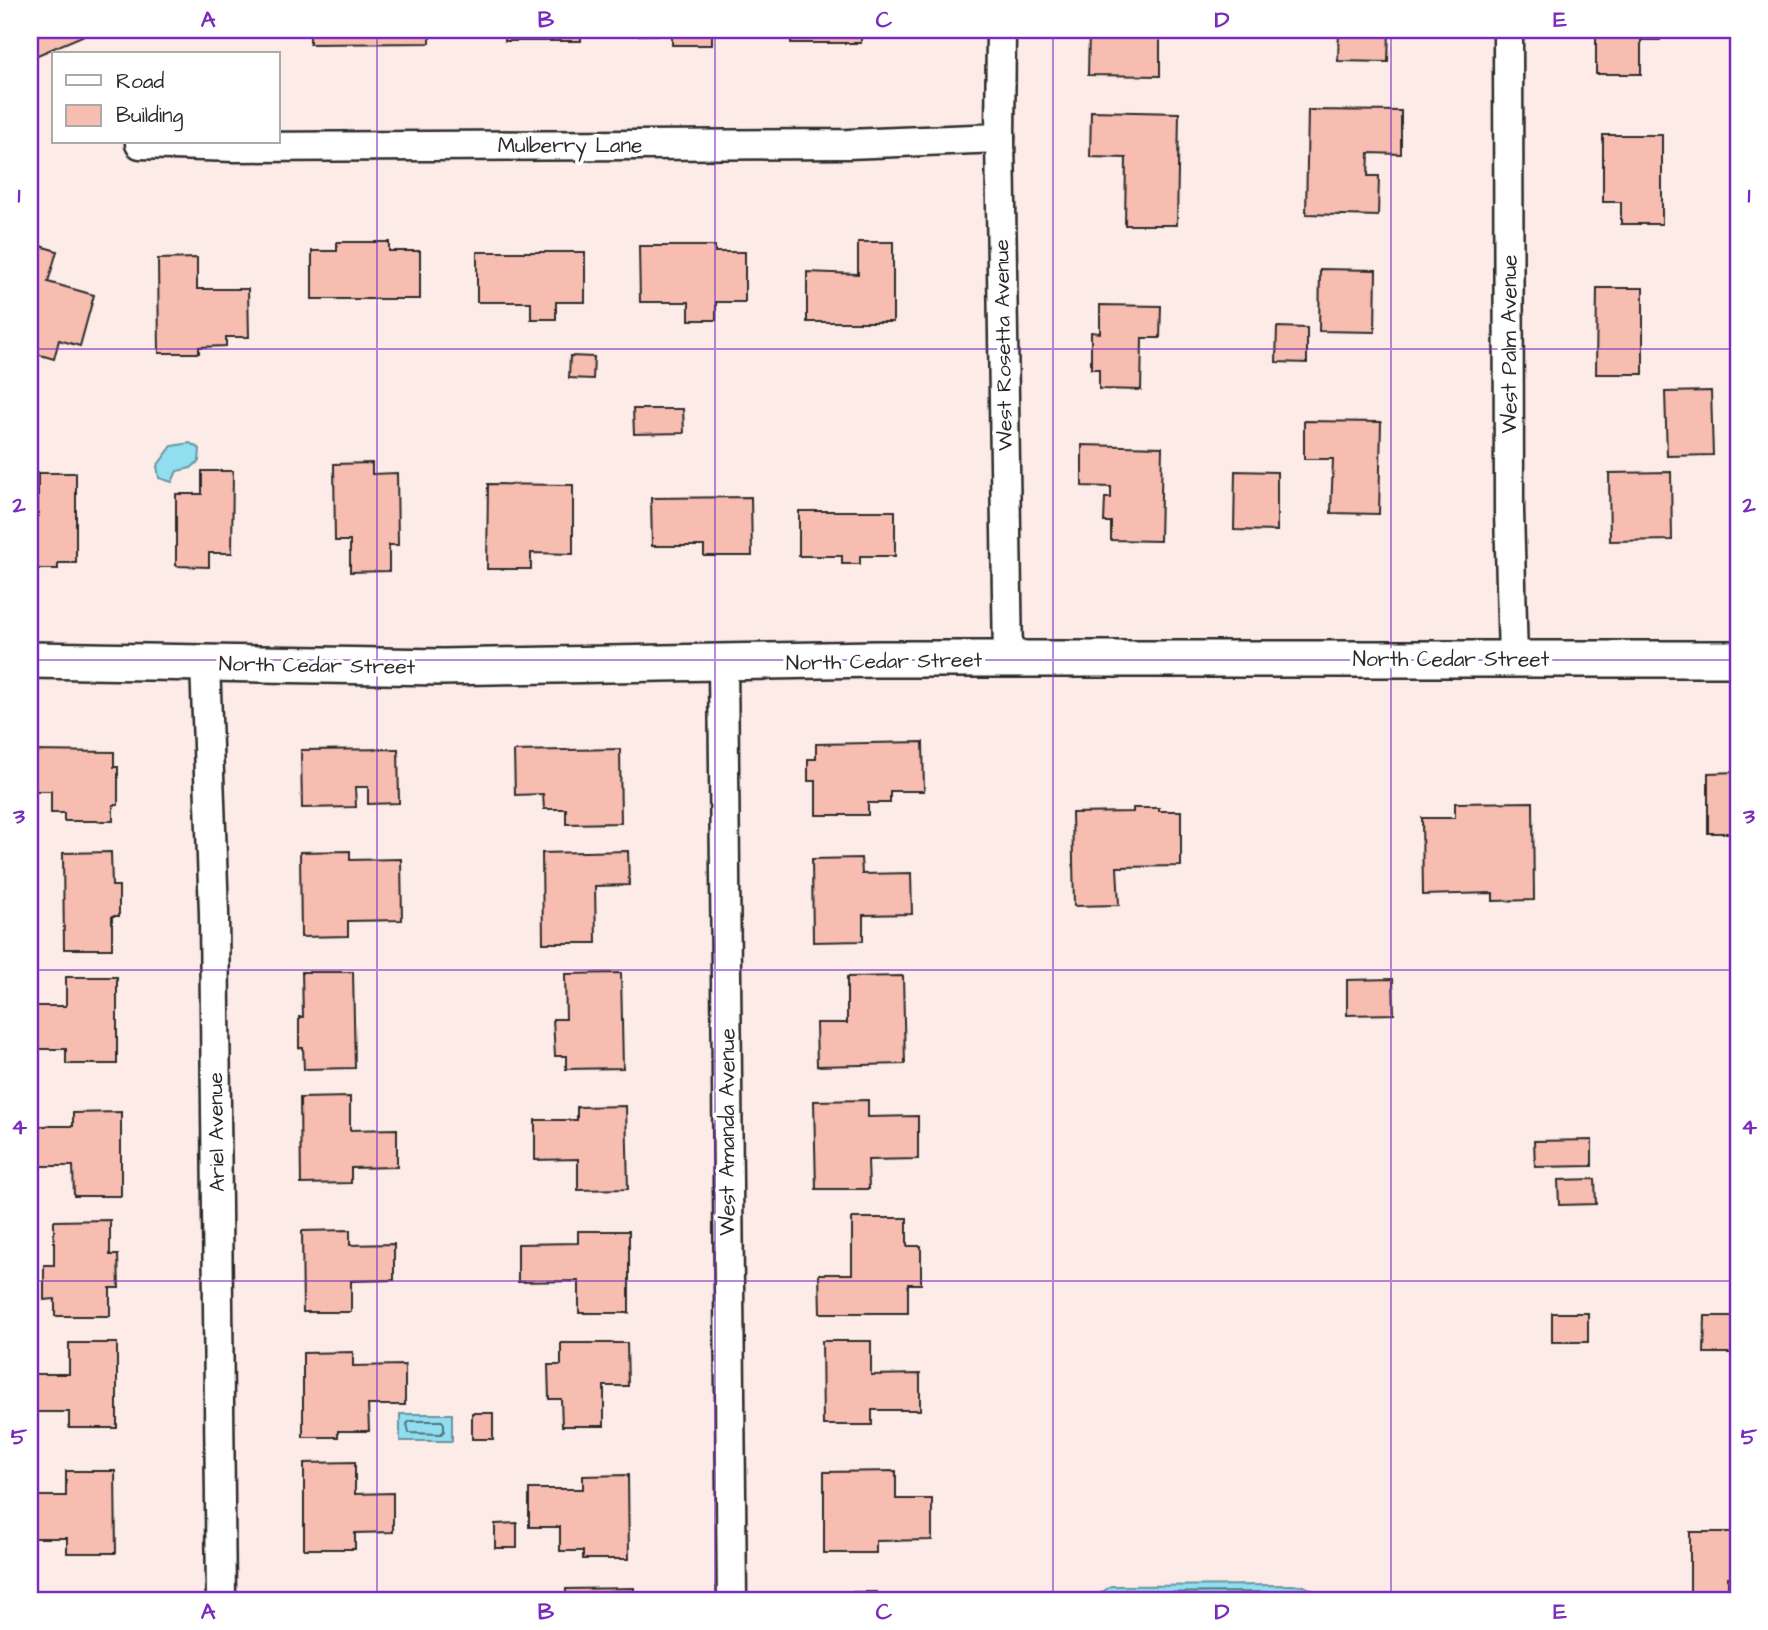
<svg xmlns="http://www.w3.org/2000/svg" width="1768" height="1630" font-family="'Architects Daughter',sans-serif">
  <rect width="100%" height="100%" fill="#fdebe8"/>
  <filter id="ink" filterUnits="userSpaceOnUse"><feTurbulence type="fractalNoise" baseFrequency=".0143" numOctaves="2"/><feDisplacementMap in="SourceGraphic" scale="14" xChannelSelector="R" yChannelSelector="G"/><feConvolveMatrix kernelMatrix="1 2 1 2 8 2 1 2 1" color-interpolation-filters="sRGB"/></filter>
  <g filter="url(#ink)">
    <!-- water -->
    <g fill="#90deef" stroke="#6896a1" stroke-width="2">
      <polygon points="190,443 200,449 199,461 191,468 177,471 172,482 159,478 157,466 172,446"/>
      <rect x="400" y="1414" width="52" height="27"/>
      <polygon points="1301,1585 1335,1600 1091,1600 1111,1586"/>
    </g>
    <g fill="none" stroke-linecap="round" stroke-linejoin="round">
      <!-- shore -->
      <g stroke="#537379" stroke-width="2">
        <polygon points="410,1421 442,1421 444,1424 444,1431 441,1434 409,1433 407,1424"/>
        <polyline points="1103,1600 1114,1593 1299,1592 1318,1600"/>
      </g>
    </g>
    <!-- building -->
    <g fill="#f8bdb1" stroke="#2b2b2b" stroke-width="2">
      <polygon points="30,30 86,30 87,34 33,57 30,51"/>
      <polygon points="176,30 228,30 228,32 176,33"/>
      <polygon points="310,30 430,30 430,43 310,44"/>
      <polygon points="477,30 581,30 581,41 505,41 505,35 477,35"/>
      <polygon points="639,30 745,30 745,34 712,34 712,45 672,45 672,34 639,35"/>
      <polygon points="791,30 891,30 891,32 861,32 861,43 791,43"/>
      <polygon points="1102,30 1179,30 1179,36 1160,35 1160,76 1088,75 1089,32 1102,32"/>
      <polygon points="1339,30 1389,30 1388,62 1338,61"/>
      <polygon points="1596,30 1660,30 1660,40 1641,40 1641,74 1596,74"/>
      <polygon points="1308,110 1401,111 1401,154 1369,153 1368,176 1379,176 1378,216 1306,214"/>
      <polygon points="1091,111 1179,113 1177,225 1125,225 1126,158 1090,157"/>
      <polygon points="1603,135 1662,135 1662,224 1621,224 1621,202 1603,202"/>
      <polygon points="337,242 389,242 389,251 420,251 420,299 312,299 312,251 337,251"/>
      <polygon points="858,242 893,242 893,322 807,322 807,272 858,274"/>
      <polygon points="30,243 57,251 48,282 94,295 80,346 59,340 54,359 30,352"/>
      <polygon points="639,246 715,246 715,252 745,252 745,302 716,302 716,320 689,320 689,302 640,302"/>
      <polygon points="477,252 585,252 585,302 556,302 556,319 531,319 531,302 477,302"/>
      <polygon points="197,258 197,289 248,289 249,337 226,337 226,346 199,347 199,353 159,353 158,259"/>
      <polygon points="1320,269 1376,270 1375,332 1319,331"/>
      <polygon points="1597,288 1643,288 1643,374 1596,374"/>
      <polygon points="1100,305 1161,306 1160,338 1142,338 1141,390 1099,389 1099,369 1091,369 1091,332 1100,333"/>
      <polygon points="1277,327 1307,328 1307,363 1276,362"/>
      <polygon points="570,356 594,357 593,379 569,378"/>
      <polygon points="1711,391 1713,455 1667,456 1665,392"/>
      <polygon points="633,409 683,409 684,433 634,434"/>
      <polygon points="1304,421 1381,422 1379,514 1331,513 1333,459 1304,459"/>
      <polygon points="1082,445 1162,447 1160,541 1111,540 1111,522 1104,522 1105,498 1111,498 1111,487 1082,486"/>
      <polygon points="372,463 372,474 397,473 398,545 389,545 389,571 350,572 350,541 335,541 334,464"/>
      <polygon points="202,471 233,471 232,553 209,553 209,567 176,566 176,494 202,494"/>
      <polygon points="1235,471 1277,472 1277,531 1234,530"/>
      <polygon points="1671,472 1672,540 1610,541 1609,473"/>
      <polygon points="38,473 76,473 76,563 58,563 58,569 30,569 30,516 38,516"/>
      <polygon points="488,484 573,485 573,554 531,553 531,569 487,569"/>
      <polygon points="751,497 752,556 704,556 704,546 652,546 651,498"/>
      <polygon points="799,511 895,511 895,556 860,556 860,564 842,564 842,556 799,556"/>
      <polygon points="923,742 924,791 890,791 890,803 868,803 868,815 816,815 816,781 808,781 808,759 816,759 816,744"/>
      <polygon points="398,749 399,803 368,804 368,787 355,787 356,807 302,808 301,750"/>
      <polygon points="620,749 621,823 566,824 566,809 544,809 543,794 515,795 514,751"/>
      <polygon points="30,751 114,752 114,767 118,767 118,805 113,805 113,821 64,821 64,813 51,813 51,791 30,791"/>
      <polygon points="1738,772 1738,846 1734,846 1733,833 1708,833 1708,773"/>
      <polygon points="1533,802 1534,900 1493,901 1493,893 1423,895 1422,818 1455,818 1455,803"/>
      <polygon points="1133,808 1159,808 1159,811 1181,811 1181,866 1117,867 1119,905 1074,906 1072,813 1133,812"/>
      <polygon points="350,851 350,860 401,859 402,920 348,921 348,936 301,937 300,852"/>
      <polygon points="628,851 629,885 595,886 596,943 543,943 542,853"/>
      <polygon points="111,852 112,886 119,886 119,916 112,916 112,949 64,949 63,853"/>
      <polygon points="861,858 862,874 911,873 912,914 863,915 863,941 813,942 812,859"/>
      <polygon points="302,972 353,972 355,1068 304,1069 303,1048 299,1048 299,1017 303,1017"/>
      <polygon points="621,973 623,1068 566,1069 566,1056 555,1056 553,1019 566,1019 565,974"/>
      <polygon points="903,976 905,1064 817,1066 816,1023 847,1023 847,977"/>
      <polygon points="66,977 117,977 117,1064 66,1064 66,1049 30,1049 30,1006 66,1006"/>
      <polygon points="1393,979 1394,1014 1347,1015 1347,980"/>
      <polygon points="350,1097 350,1130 397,1129 397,1167 351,1168 351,1183 301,1184 300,1098"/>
      <polygon points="868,1100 868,1117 918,1116 918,1159 868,1160 869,1189 816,1189 814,1101"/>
      <polygon points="626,1106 628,1189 578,1190 578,1159 535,1160 535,1120 577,1120 577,1107"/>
      <polygon points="121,1112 121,1196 74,1196 73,1166 30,1166 30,1126 73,1126 73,1113"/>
      <polygon points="1592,1140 1592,1166 1535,1167 1534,1141"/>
      <polygon points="1595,1179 1596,1204 1559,1205 1558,1180"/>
      <polygon points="852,1218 907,1218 907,1246 921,1246 921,1284 908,1284 908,1313 820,1313 819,1274 852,1274"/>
      <polygon points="110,1220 110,1255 118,1255 119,1288 110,1288 110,1316 55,1316 55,1299 44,1300 44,1265 54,1265 54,1221"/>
      <polygon points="350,1230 350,1245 394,1244 394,1280 351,1281 351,1312 303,1312 302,1231"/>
      <polygon points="578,1231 629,1231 629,1313 579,1313 579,1281 518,1282 518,1244 578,1243"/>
      <rect x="1552" y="1313" width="36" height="29"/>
      <polygon points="1705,1316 1738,1316 1738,1353 1704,1353"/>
      <polygon points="822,1341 871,1341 871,1375 920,1374 920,1410 872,1410 872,1425 823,1425"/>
      <polygon points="69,1343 117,1343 117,1428 69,1428 69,1412 30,1412 30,1374 69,1374"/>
      <polygon points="561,1343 627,1343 628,1386 604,1386 604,1426 562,1426 561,1399 549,1399 548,1365 561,1365"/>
      <polygon points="353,1352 353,1366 405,1365 405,1405 368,1405 369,1431 338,1431 338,1437 303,1437 303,1353"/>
      <rect x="472" y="1413" width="21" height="26"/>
      <polygon points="355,1462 355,1494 393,1493 393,1532 355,1533 355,1549 304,1549 304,1463"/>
      <polygon points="66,1471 115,1471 116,1553 67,1553 67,1538 30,1538 30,1496 66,1496"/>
      <polygon points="896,1471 896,1499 932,1499 932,1540 876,1541 876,1553 824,1553 824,1472"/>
      <polygon points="628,1475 629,1559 583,1559 583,1551 560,1551 560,1527 529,1527 529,1489 583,1489 583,1476"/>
      <polygon points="517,1523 517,1548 495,1548 495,1524"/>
      <polygon points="1690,1532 1738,1532 1738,1577 1728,1577 1728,1600 1690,1600"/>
      <polygon points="634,1588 634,1600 566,1600 566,1589"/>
      <rect x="64" y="1592" width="49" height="8"/>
      <rect x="824" y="1592" width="53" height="8"/>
      <rect x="305" y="1594" width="45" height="6"/>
    </g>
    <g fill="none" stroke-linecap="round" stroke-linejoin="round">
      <defs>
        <g id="minor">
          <polyline points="1001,30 1000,138 1008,660"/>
          <polyline points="1508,30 1509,511 1513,659"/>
          <polyline points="140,144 235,147 848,144 1000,138"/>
          <polyline points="205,663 214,913 221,1600"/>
          <polyline points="723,663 732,1600"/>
        </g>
        <polyline id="tertiary" points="30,660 442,667 876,659 1738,659"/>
      </defs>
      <!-- minor casing -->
      <use href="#minor" stroke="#2b2b2b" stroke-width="33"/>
      <!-- tertiary casing -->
      <use href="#tertiary" stroke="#2b2b2b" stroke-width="40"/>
      <!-- minor -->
      <use href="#minor" stroke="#fff" stroke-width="28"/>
      <!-- tertiary -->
      <use href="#tertiary" stroke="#fff" stroke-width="35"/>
    </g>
  </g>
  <!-- grid -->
  <path fill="none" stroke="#7b2cbf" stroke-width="2" stroke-opacity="0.55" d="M377,30V1600M715,30V1600M1053,30V1600M1391,30V1600M30,349H1738M30,660H1738M30,970H1738M30,1281H1738"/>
  <g text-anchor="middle" stroke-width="7" stroke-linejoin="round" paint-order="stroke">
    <!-- street labels -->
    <g font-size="21" fill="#2b2b2b" stroke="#fff">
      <text x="570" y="152">Mulberry Lane</text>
      <text transform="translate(1509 344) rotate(-90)" y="7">West Palm Avenue</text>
      <text transform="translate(1003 345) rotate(-91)" y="7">West Rosetta Avenue</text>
      <text x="1451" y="666">North Cedar Street</text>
      <text transform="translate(884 661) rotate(-1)" y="7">North Cedar Street</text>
      <text transform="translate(317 665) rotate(1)" y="7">North Cedar Street</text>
      <text transform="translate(216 1132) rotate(-91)" y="7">Ariel Avenue</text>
      <text transform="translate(727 1132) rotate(-90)" y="7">West Amanda Avenue</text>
    </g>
  </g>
  <!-- margin -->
  <rect width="1768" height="1630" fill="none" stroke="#fff" stroke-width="77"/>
  <!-- legend -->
  <rect x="52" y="52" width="228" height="91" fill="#ffffff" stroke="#aaaaaa" stroke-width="2"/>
  <rect x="66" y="75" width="35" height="10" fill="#ffffff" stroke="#aaaaaa" stroke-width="2"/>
  <text x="116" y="88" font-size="21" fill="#2b2b2b">Road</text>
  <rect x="66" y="105" width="35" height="21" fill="#f8bdb1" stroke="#aaaaaa" stroke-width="2"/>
  <text x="116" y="122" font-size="21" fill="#2b2b2b">Building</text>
  <rect x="38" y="38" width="1692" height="1554" fill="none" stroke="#7b2cbf" stroke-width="2.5"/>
  <g font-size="23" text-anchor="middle" font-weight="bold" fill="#7b2cbf">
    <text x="208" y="27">A</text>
    <text x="546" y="27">B</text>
    <text x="884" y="27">C</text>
    <text x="1222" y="27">D</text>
    <text x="1560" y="27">E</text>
    <text x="19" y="202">1</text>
    <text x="1749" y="202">1</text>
    <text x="19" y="512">2</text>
    <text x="1749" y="512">2</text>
    <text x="19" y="823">3</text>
    <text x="1749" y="823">3</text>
    <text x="19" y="1134">4</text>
    <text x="1749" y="1134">4</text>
    <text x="19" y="1444">5</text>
    <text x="1749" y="1444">5</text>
    <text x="208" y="1619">A</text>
    <text x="546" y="1619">B</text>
    <text x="884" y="1619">C</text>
    <text x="1222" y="1619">D</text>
    <text x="1560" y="1619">E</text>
  </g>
</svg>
